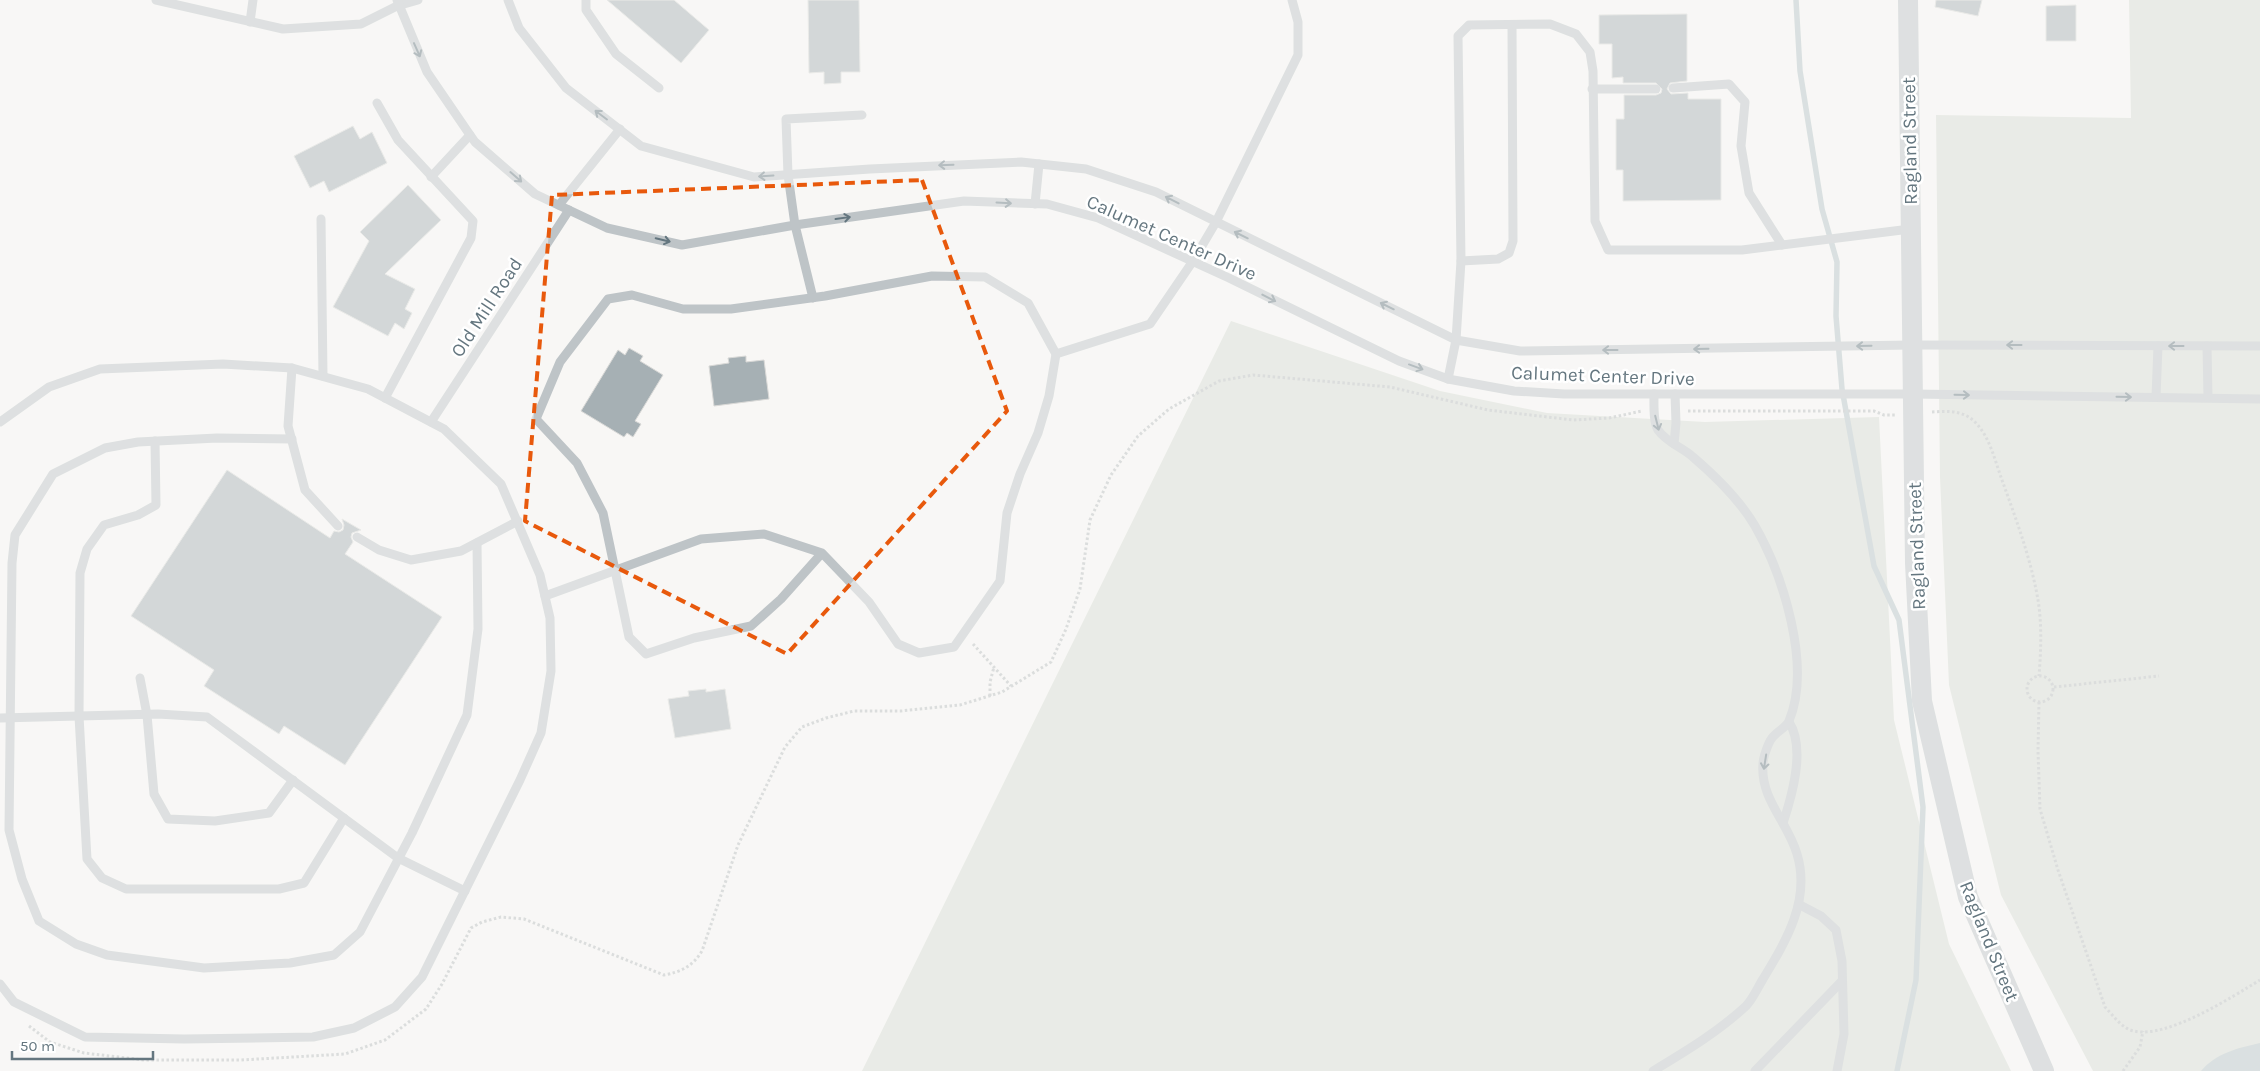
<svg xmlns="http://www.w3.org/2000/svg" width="2260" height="1071" font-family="Karla,sans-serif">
  <rect width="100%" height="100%" fill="#f8f7f5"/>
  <!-- green -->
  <g fill="#d8dcd4">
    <polygon points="2129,0 2260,0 2260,1071 2093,1071 2001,895 1949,685 1940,477 1936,115 2131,118"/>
    <polygon points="1231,321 1440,391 1547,413 1705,422 1879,417 1894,720 1949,944 2011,1071 862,1071"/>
  </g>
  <!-- water -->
  <path fill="#b6c4c7" d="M2260,1043V1071H2201C2216,1053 2238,1048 2260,1043Z"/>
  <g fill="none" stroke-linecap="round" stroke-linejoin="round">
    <!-- stream -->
    <polyline stroke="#b6c4c7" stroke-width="5.5" points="1796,0 1800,71 1822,209 1837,262 1836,316 1842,389 1874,566 1899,620 1923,807 1916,980 1897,1071"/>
  </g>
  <!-- building -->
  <g fill="#a6b0b4" stroke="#d9d9d7">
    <polygon points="607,0 674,0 709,30 681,63"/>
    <polygon points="808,0 859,0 860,72 841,72 841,83 824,84 824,72 809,73"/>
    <polygon points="1936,0 1982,0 1978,16 1935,7"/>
    <polygon points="2076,5 2076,41 2046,41 2046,6"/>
    <polygon points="1687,14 1687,81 1670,83 1667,89 1671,94 1688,93 1688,99 1721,99 1721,200 1623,201 1623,170 1616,170 1616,119 1624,119 1624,95 1656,95 1661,93 1662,89 1656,83 1623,83 1623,77 1612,78 1612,44 1599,44 1599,15"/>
    <polygon points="353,126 360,139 372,132 387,163 329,192 324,181 310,188 294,156"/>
    <polygon points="408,185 441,220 385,274 415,289 405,309 412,313 404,329 395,323 388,336 333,307 369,241 360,232"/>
    <polygon points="629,348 643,356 640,361 663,375 635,421 641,424 633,437 627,433 624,437 581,411 618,350 625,355"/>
    <polygon points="746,356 746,362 764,360 769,399 714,406 709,366 729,363 728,358"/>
    <polygon points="227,470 330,538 334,531 339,532 343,530 344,525 342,519 361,530 352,533 351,537 353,542 345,554 442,617 345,765 284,726 279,734 204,686 214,670 131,616"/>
    <polygon points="706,689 706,692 725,689 731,729 675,738 668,699 689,696 688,691"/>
  </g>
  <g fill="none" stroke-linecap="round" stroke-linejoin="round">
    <!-- path -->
    <g stroke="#b9bdbf" stroke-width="3" stroke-dasharray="2.5 2.5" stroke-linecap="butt">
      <polyline points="1688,411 1874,411 1884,415 1896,415"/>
      <path d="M1932,412C1947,411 1963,410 1975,422C1990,437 1995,461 2002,480C2016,519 2031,559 2038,600C2042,624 2041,651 2039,676"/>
      <polyline points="973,644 1011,686"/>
      <circle cx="2040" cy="689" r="13"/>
      <polyline points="2054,687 2159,676"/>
      <polyline points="990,696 990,682 994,667"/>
      <path d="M2039,702L2038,751L2040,809L2058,870L2105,1007C2113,1015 2122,1029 2134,1031C2167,1039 2232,997 2260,980"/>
      <path d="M29,1026L50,1042L84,1053L144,1060H241L345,1054L385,1040L426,1009L442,984L471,928L482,922L501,917L524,919L664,975C681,972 693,966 702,951L738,845L785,747L802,727L826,718L854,711H901L960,705L1002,692L1051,662L1066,629L1080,589L1090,520L1111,475L1138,436L1169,409L1219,381L1253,375L1390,387L1488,410L1573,420L1609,418L1642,411"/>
      <polyline points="2123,1071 2140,1047 2143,1031"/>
    </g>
    <!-- service -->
    <g stroke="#bec4c7" stroke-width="9">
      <polyline points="156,0 283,29 361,24 397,6 418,0"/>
      <polyline points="397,0 427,72 470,135 475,142 535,194 607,228 682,245 795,225 964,201 1047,204 1098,218 1229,278 1399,361 1448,379 1514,391 1564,394 1913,394 2260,399"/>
      <polyline points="508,0 519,28 566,88 641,146 754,177 870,169 1021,162 1086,169 1156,192 1456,340 1520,351 1912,345 2260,346"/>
      <polyline points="586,0 586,10 616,54 659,88"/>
      <polyline points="250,22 253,0"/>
      <polyline points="1673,88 1729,84 1745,102 1741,146 1749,193 1782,245"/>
      <polyline points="1592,89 1656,89"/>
      <polyline points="377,103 398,140 473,221 471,238 385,398"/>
      <polyline points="431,177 470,135"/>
      <polyline points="1035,204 1039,164"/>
      <polyline points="559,205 620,129"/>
      <polyline points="321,219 323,376"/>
      <polyline points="1461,261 1498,259 1509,253 1513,241 1512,25"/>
      <polyline points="813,298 795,225 788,175 786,119 862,115"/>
      <polyline points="2207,346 2208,397"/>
      <polyline points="1056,354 1150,324 1193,261 1216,222 1298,55 1298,22 1292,0"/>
      <polyline points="292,368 288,426 305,490 338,526"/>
      <polyline points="1448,379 1456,340 1461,261 1458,36 1469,25 1550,24 1576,34 1590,52 1593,71 1595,221 1608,250 1742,250 1910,229"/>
      <polyline points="2156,397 2158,346"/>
      <polyline points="0,422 49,387 100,369 223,364 292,368 368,389 444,429 501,484 540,575 550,618 551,671 541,733 520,780 422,977 395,1007 354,1028 313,1037 184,1039 85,1037 14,1002 0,984"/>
      <polyline points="431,422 569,210"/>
      <polyline points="292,439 217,438 138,442 105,448 53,474 15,535 12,563 9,830 22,879 39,921 76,944 107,955 204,968 290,963 334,955 360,932 412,833 467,715 478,629 477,543"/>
      <polyline points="155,441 156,505 138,515 104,525 87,549 80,573 79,716 87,859 102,878 126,889 279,889 304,883 344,818"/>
      <polyline points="1674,444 1676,423 1675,394"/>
      <polyline points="357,537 379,550 411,560 461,551 518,521"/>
      <polyline points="545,596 701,539 764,534 822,553 869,602 898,644 919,653 954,647 1000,581 1007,513 1020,474 1038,433 1049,396 1056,354 1028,303 985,277 932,276 825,296 731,309 683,309 632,295 608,299 560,362 536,419 577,463 603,513 629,637 646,654 694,638 751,626 781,599 822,553"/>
      <polyline points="140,678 147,715 154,794 168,819 215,821 269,813 293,780"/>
      <polyline points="0,718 158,714 207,717 398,858 465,891"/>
      <path d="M1783,823C1792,796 1806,748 1789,722"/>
      <polyline points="1800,905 1821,916 1836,930 1842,961 1844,1034 1837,1071"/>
      <path d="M1653,1071C1686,1051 1718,1032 1746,1006C1753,999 1758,987 1763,979C1786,941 1811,900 1797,854C1788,822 1760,799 1763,764C1763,758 1768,743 1772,738C1777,731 1786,728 1789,721C1812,666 1783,575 1755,526C1741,502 1714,475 1693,457C1682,447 1667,443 1658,430C1653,422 1654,404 1654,394"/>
      <polyline points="1755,1071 1842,981"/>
    </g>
    <!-- tertiary -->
    <polyline stroke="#bec4c7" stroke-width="20" points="1908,0 1915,563 1922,701 1968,897 2044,1071"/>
  </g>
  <!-- one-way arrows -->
  <defs><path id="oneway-shaft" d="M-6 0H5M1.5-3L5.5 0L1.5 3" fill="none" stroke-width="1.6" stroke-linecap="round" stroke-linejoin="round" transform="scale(1.25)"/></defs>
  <g stroke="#64767f">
    <use href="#oneway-shaft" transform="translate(417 50) rotate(66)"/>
    <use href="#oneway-shaft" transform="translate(601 115) rotate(-143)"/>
    <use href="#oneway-shaft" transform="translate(946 165) rotate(178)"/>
    <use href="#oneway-shaft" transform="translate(766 176) rotate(176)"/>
    <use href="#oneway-shaft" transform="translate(516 177) rotate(41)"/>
    <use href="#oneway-shaft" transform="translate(1172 200) rotate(-153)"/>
    <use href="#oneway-shaft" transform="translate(1004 203) rotate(3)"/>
    <use href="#oneway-shaft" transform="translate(843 218) rotate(-8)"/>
    <use href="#oneway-shaft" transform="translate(1241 235) rotate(-154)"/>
    <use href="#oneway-shaft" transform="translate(663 240) rotate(13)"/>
    <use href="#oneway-shaft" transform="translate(1269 298) rotate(27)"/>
    <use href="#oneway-shaft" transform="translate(1387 306) rotate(-154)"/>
    <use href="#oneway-shaft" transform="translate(2014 345) rotate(-180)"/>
    <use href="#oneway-shaft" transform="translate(1864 346) rotate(179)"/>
    <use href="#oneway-shaft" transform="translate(2176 346) rotate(-180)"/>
    <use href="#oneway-shaft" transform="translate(1701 349) rotate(179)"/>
    <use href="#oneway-shaft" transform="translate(1610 350) rotate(180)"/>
    <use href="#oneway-shaft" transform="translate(1416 367) rotate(20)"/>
    <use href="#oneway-shaft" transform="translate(1962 395) rotate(1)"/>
    <use href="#oneway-shaft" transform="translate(2124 397) rotate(1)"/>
    <use href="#oneway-shaft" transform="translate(1657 423) rotate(76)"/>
    <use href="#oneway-shaft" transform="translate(1765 762) rotate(99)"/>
  </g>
  <!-- marked area -->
  <path d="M0 0H2260V1071H0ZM922,180L1007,411L787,654L525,521L552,195Z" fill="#f8f7f5" fill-opacity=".55" fill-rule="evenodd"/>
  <path fill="none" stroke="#e8590c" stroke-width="4" stroke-dasharray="10 6" stroke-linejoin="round" d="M922,180L1007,411L787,654L525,521L552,195Z"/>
  <g text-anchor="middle" stroke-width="5" stroke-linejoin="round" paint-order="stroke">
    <!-- street labels -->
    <g font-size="19" fill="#64767f" stroke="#fff">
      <text transform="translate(1909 141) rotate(-91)" y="7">Ragland Street</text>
      <text transform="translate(1172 237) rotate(24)" y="7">Calumet Center Drive</text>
      <text transform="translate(486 307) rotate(-57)" y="7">Old Mill Road</text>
      <text transform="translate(1603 375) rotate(2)" y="7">Calumet Center Drive</text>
      <text transform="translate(1916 546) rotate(-92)" y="7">Ragland Street</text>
      <text transform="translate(1990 941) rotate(68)" y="7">Ragland Street</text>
    </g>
  </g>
  <!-- scale -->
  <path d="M12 1051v8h141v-8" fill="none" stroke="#64767f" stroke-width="2.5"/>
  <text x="20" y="1051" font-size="15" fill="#64767f" stroke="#ffffff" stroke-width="4" paint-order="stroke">50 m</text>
</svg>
